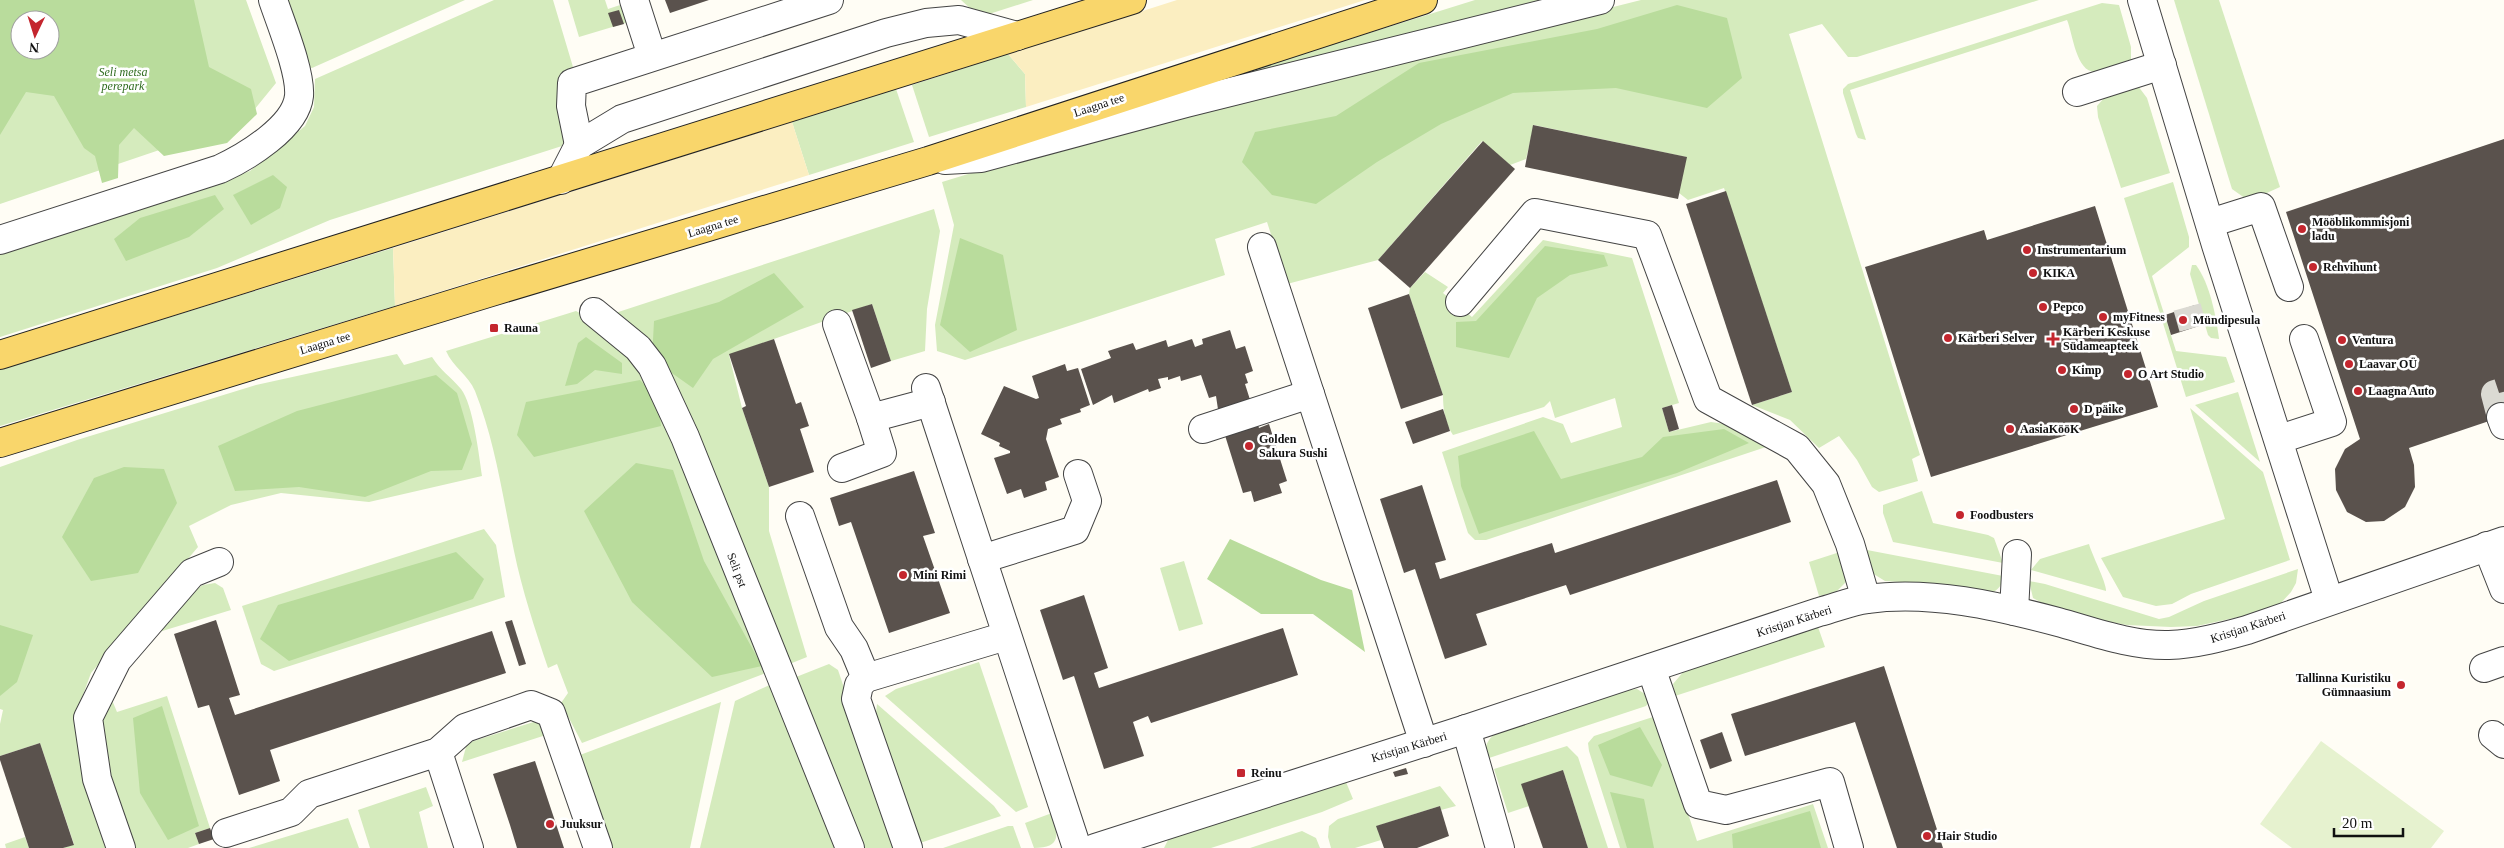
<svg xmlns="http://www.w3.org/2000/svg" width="2504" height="848" font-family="Georgia,serif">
  <rect width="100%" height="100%" fill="#fffdf5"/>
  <!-- green -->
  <g fill="#d5ebbd" fill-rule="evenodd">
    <path d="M0,0H246L276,83L245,121L0,204ZM20,20H50V50H20Z"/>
    <polygon points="286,0 465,0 312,68 308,67"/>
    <polygon points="494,0 553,0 573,67 558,79 558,99 567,133 562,146 330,220 217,268 0,337 0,253 250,171 305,126 314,107 315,79"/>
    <polygon points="568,0 605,0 608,9 623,4 629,22 579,37"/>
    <polygon points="961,0 1033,0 986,15 972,10"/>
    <polygon points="1475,0 1543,0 1248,73 1248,71"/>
    <polygon points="1641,0 2039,0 1857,57 1848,57 1822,24 1789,34 1920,455 1912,459 1918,481 1879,492 1872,487 1857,460 1839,436 1819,448 1790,420 1752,405 1792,392 1724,188 1688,200 1679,193 1686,157 1534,125 1526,159 1510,165 1482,141 1378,260 1287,284 1267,222 1215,239 1225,275 965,360 937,351 935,325 954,225 942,182 1056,147"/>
    <polygon points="2174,0 2219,0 2280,187 2249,201 2232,189"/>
    <path d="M2102,3L2119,5L2131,47V61C2120,65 2107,72 2096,72C2076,73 2073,34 2067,20L1850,90L1866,140L1858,138L1856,134L1843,93V89L1848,84Z"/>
    <polygon points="1008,54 1025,74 1026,107 929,137 912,85"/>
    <polygon points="2138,86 2147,98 2170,173 2121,188 2098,117 2097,106 2105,97"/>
    <polygon points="896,89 914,142 809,175 792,122"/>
    <polygon points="2173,182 2189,237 2189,247 2152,276 2176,351 2226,357 2235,382 2186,397 2124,198"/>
    <polygon points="934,209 940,231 927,309 925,351 891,361 872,304 729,355 742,408 769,487 769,531 807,657 787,665 680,405 606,316"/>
    <path d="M1543,240L1632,258L1679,403L1662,408L1669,432L1711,422L1725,424L1775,444L1486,540H1475L1468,533L1442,452L1543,417L1563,424L1571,443L1622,427L1615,398L1555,418L1550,401L1544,407L1453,435C1445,423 1443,409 1443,395L1409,294L1410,288L1425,272L1448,287L1443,293L1472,317Z"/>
    <polygon points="393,248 395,306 0,426 0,370"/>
    <path d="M2192,265H2196C2210,284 2216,316 2219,339L2211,338L2208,335L2190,274Z"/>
    <path d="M576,311L597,322L636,350L766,673L582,743L561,703L568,693L557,664L548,668C535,629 522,590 514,551C503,498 495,441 475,391C468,375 453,367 446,351Z"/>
    <path d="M397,354L404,365L432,357C440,370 451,377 461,389C473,404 479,455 482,476L369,502L281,493L231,505L189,526L198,547L91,673L80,703L79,729L112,848H63L74,844L40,743L0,756V724L3,710L0,709V467L77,440L256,385Z"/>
    <polygon points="2238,392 2260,462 2195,405"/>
    <polygon points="2190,408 2263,472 2290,560 2191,594 2172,604 2156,606 2123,597 2101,558 2225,519"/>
    <polygon points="1922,491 1933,523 1988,535 1994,538 2003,563 1893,542 1883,513 1883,505"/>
    <polygon points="484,529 496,545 505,597 274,671 261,664 242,606"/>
    <path d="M2089,544C2092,555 2107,584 2106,591L2031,570L2040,559Z"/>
    <path d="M1867,550L2003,576C2002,585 2000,588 1992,593L1931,584L1885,581L1872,573Z"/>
    <polygon points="1843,551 1847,581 1836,592 1819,596 1809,562"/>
    <polygon points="1184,561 1203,624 1179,631 1160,568"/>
    <polygon points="2298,569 2296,583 2291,592 2280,604 2248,615 2197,626 2171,627 2127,625 2100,620 2044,604 2033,598 2029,581 2045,584 2159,619 2169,617 2204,601"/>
    <polygon points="215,583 223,588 231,610 159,632 195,590 203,585"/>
    <polygon points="1818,627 1825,647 1675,696 1673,684 1684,671"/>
    <polygon points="979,662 1028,807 1016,812 885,696 896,689"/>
    <polygon points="829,664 838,670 898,848 861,848 791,679"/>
    <polygon points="774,683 841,848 700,848 735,701"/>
    <path d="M1637,689L1645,694L1650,701L1646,706L1486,759C1484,746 1487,739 1498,732L1628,690Z"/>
    <polygon points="109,693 117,712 167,696 210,828 195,833 199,844 188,848 135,848 102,749 100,714"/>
    <polygon points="721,702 690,848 612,848 580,755"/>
    <polygon points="877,704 994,806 1001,816 917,844 875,722"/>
    <polygon points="1656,716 1697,841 1813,804 1828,848 1620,848 1589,751 1588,743 1594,736"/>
    <polygon points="540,720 546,735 462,762 467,743"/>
    <polygon points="1567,746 1578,757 1608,848 1588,848 1563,770 1529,806 1508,813 1494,769"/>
    <polygon points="1346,782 1353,799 1322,812 1211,848 1164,848 1168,840 1178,836"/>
    <polygon points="1440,786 1456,806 1441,810 1440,806 1377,826 1381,840 1355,848 1331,848 1328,837 1329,826 1338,819"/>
    <polygon points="426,787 433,806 419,812 428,848 370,848 358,810"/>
    <path d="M1052,813C1058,834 1062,848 1034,848L1025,823Z"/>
    <polygon points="348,818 359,848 249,848"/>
    <polygon points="1008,826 1013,826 1021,848 943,848"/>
    <polygon points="1302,831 1316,838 1320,848 1250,848"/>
    <polygon points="25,837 29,848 6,848 5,844"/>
  </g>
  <!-- forest -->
  <g fill="#b9dc9c" fill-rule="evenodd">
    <path d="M0,0H194L209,67L251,89L257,114L227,143L164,156L134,128L119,145L118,178L102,183L95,156L84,148L54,96L26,92L0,135ZM20,20H50V50H20Z"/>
    <polygon points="1677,5 1727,18 1742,78 1707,108 1616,88 1513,93 1441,124 1377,162 1316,204 1272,195 1242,162 1255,132 1336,116 1419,63 1597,29"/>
    <polygon points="273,175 287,187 280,208 251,225 233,195"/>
    <polygon points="215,195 224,209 189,237 126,261 114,239 140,218"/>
    <polygon points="960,238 1003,255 1017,330 970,352 940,325"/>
    <polygon points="1545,246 1604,255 1608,266 1570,275 1537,298 1509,358 1456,347 1456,322 1476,321"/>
    <polygon points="774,273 804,307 713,359 693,388 652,359 654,321 719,302"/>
    <polygon points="586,337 622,363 622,374 595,370 577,384 565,386 578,343"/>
    <polygon points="436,375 457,393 472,444 462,470 431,471 365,497 299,487 235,491 218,446 297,411"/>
    <polygon points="640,380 658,399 661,426 534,457 517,435 526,402"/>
    <polygon points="1724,429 1749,443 1677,473 1479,534 1461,486 1458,456 1534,431 1561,479 1642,457 1663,437"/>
    <polygon points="636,463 673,470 704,561 762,666 712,677 632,602 584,511"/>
    <polygon points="124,467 164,469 177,503 138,573 91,581 62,537 94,478"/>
    <polygon points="1230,539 1321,580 1352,590 1365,652 1313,614 1261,614 1207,579"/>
    <polygon points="456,552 484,579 473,599 289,661 260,639 278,605"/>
    <polygon points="0,625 33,635 17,682 0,696"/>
    <polygon points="162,706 199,826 168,840 140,793 133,718"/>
    <polygon points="1640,727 1662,765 1652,787 1610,775 1598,745"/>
    <polygon points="1610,792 1644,799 1654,848 1627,848"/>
    <polygon points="1810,811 1821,848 1733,848 1732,834"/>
  </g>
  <!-- sand -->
  <g fill="#fbeec1">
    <polygon points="1177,0 1365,0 1026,107 1025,74 1008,54"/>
    <polygon points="792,122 809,175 395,306 393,248"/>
  </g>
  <!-- pitch -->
  <polygon fill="#e6f2cf" points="2321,741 2444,831 2431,848 2292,848 2260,824"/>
  <!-- building -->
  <g fill="#5a524d">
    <polygon points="665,0 709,0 670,13"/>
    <polygon points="619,10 624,24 613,27 608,13"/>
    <polygon points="1533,125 1687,157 1678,199 1525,167"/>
    <polygon points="2504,139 2504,416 2409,448 2414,465 2415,487 2405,507 2384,521 2366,522 2347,512 2336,490 2335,469 2345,449 2360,439 2286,212"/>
    <polygon points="1483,141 1515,169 1410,288 1378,260"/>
    <polygon points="1726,191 1792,392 1752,405 1686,204"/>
    <polygon points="2095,206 2158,407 1931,477 1865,267 1984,230 1987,240"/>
    <polygon points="1409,294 1443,395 1401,409 1368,308"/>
    <polygon points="872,304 891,361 871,368 852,310"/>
    <polygon points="2195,305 2202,325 2171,335 2165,315"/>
    <polygon points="1230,330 1236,349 1245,346 1253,371 1245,374 1248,383 1245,384 1252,406 1219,416 1216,396 1209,398 1201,375 1181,381 1180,376 1168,380 1168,377 1158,379 1161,388 1149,392 1148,389 1114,403 1112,395 1093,405 1081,369 1111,358 1108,351 1133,343 1136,350 1166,340 1168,347 1192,339 1195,347 1203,344 1202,339"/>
    <polygon points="774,339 796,404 801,402 809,426 800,429 814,472 769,487 742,408 746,406 729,354"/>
    <polygon points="1065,364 1067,371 1078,368 1090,405 1080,409 1081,412 1060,419 1062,424 1048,429 1046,439 1059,477 1045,482 1047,490 1024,498 1021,489 1007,494 994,458 1010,453 1010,451 999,446 1000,443 981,434 1004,386 1036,399 1039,398 1032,376"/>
    <polygon points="1672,405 1679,429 1669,432 1662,408"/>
    <polygon points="1443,409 1450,431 1413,444 1405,422"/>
    <polygon points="1256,419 1259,428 1269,424 1287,481 1279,484 1282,493 1254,502 1251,491 1243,493 1223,429"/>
    <polygon points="914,471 935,533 923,536 950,613 889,633 851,522 839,526 830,498"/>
    <polygon points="1777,480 1791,522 1570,595 1566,585 1476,614 1487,645 1445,659 1415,569 1404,573 1380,499 1422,485 1446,560 1435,563 1440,579 1552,543 1555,553"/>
    <polygon points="1084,595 1108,668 1094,673 1099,688 1283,628 1298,675 1151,723 1148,716 1133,722 1144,756 1104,769 1074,676 1063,680 1040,610"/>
    <polygon points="216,620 240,695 229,698 235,715 492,631 506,673 270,750 280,781 239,795 209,705 198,708 174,634"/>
    <polygon points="512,620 526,664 519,666 505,622"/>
    <polygon points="1884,666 1943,848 1897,848 1855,722 1745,756 1731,714"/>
    <polygon points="1722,732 1732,761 1710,769 1700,740"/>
    <polygon points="40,743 74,845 63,848 29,848 0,760 0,756"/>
    <polygon points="535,761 564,848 517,848 510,825 493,774"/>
    <polygon points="1406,768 1408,774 1395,777 1393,772"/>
    <polygon points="1563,770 1588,848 1543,848 1521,784"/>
    <polygon points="1440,806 1449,836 1417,848 1384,848 1376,826"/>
    <polygon points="210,828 214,839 199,844 195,833"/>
  </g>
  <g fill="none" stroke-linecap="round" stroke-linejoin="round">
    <!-- minor-tunnel -->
    <g stroke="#dbdad3" stroke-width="28" stroke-dasharray="28 14" stroke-linecap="butt">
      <polyline points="2187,307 2193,328"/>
      <polyline points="2501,417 2495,394 2504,391"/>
    </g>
    <defs>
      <g id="minor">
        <polyline points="634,0 652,56"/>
        <polyline points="2142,0 2216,245 2329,600"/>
        <polyline points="2077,92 2162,65"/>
        <polyline points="579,145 571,106 572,83 829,0"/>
        <polyline points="945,160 981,158 1186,103 1600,0"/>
        <polyline points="561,180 579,145 622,119 886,33 926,23 959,20 1017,36"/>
        <polyline points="2210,223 2261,207 2289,287"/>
        <path d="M0,240L220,169C246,157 296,127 299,96C301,72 281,24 273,0"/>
        <polyline points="1262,247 1424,743"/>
        <polyline points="1460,302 1535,213 1647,235 1708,399 1797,448 1826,484 1850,544 1866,599"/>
        <polyline points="594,312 638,348 652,366 685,437 850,848"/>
        <polyline points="837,324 871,418 931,402"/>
        <polyline points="926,388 1077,848"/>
        <polyline points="2501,417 2504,425"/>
        <polyline points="1203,429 1310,394"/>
        <polyline points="2280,439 2332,422 2304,339"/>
        <polyline points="842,468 882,453 871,418"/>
        <polyline points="800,516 839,627 854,649 866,678"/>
        <polyline points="2487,546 2504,589"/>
        <polyline points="982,559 1075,530 1087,501 1078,474"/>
        <polyline points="2014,611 2017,554"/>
        <polyline points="1651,668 1698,804 1726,810 1830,782 1849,848"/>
        <polyline points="2484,668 2504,661"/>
        <polyline points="1466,729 1500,848"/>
        <polyline points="2493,735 2504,744"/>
        <polyline points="438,752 469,848"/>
        <polyline points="226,833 291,812 309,794 438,752 465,728 531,705 551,713 598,848"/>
        <polyline points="121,848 97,779 88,718 117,660 192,573 219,562"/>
        <polyline points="908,848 856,699 859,685 866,678 1006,636"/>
        <path d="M1095,848L1466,729L1819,612C1835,608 1851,601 1867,599C1930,590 1998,606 2058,622C2094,632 2131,646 2169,645C2196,644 2222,637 2247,630L2504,541"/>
      </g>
      <g id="major">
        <polyline points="0,355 1132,0"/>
        <polyline points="0,443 488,293 928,161 1423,0"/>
      </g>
    </defs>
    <!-- minor casing -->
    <use href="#minor" stroke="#444" stroke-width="30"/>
    <!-- major casing -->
    <use href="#major" stroke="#222" stroke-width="30"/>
    <!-- minor -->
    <use href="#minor" stroke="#fff" stroke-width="28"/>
    <!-- major -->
    <use href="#major" stroke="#f9d66b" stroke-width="28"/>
  </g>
  <!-- markers -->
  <g fill="#c4262e" stroke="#fff" stroke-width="2">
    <circle cx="2302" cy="229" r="5"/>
    <circle cx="2027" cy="250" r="5"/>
    <circle cx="2313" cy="267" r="5"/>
    <circle cx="2033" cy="273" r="5"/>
    <circle cx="2043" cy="307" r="5"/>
    <circle cx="2103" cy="317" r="5"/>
    <circle cx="2183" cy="320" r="5"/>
    <rect x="489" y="323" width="10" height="10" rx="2.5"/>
    <circle cx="1948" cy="338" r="5"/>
    <path d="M2050.5 331.5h5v5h5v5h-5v5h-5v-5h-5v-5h5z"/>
    <circle cx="2342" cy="340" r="5"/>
    <circle cx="2349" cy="364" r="5"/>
    <circle cx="2062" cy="370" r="5"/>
    <circle cx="2128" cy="374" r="5"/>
    <circle cx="2358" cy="391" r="5"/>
    <circle cx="2074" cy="409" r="5"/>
    <circle cx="2010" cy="429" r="5"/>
    <circle cx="1249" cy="446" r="5"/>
    <circle cx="1960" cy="515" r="5"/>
    <circle cx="903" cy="575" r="5"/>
    <circle cx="2401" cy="685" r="5"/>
    <rect x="1236" y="768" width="10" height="10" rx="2.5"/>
    <circle cx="550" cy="824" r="5"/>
    <circle cx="1927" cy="836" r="5"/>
  </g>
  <g text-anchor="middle" stroke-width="5" stroke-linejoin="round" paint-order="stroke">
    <!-- park labels -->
    <g font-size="12" font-style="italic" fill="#2f6b1f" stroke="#fff">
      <text x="123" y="76">Seli metsa<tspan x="123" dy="14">perepark</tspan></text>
    </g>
    <!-- street labels -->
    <g font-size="12" fill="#111" stroke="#fff">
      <text transform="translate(1099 105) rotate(-18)" y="4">Laagna tee</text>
      <text transform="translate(713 226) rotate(-17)" y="4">Laagna tee</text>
      <text transform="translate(325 343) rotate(-17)" y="4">Laagna tee</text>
      <text transform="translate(737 570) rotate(69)" y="4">Seli pst</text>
      <text transform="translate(1794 621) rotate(-18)" y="4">Kristjan Kärberi</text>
      <text transform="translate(2248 627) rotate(-18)" y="4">Kristjan Kärberi</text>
      <text transform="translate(1409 747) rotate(-17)" y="4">Kristjan Kärberi</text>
    </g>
    <!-- poi labels -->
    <g font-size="12" font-weight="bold" fill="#111" stroke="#fff" text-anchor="start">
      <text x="2312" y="226">Mööblikommisjoni<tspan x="2312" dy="14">ladu</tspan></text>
      <text x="2037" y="254">Instrumentarium</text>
      <text x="2323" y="271">Rehvihunt</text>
      <text x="2043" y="277">KIKA</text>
      <text x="2053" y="311">Pepco</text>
      <text x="2113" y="321">myFitness</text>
      <text x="2193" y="324">Mündipesula</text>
      <text x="504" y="332">Rauna</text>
      <text x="2063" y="336">Kärberi Keskuse<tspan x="2063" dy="14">Südameapteek</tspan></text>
      <text x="1958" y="342">Kärberi Selver</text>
      <text x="2352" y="344">Ventura</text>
      <text x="2359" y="368">Laavar OÜ</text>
      <text x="2072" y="374">Kimp</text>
      <text x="2138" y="378">O Art Studio</text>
      <text x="2368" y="395">Laagna Auto</text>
      <text x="2084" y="413">D päike</text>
      <text x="2020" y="433">AasiaKööK</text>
      <text x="1259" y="443">Golden<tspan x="1259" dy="14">Sakura Sushi</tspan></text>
      <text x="1970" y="519">Foodbusters</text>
      <text x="913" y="579">Mini Rimi</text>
      <text x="2391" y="682" text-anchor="end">Tallinna Kuristiku<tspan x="2391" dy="14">Gümnaasium</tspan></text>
      <text x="1251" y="777">Reinu</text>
      <text x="560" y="828">Juuksur</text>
      <text x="1937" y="840">Hair Studio</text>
    </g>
  </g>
  <!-- north arrow -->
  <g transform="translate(35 35) rotate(184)"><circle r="24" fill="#ffffff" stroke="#a0a0a0"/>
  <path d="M0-4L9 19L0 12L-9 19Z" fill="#c4262e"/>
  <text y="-8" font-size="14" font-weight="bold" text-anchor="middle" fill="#111111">N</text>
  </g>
  <!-- scale -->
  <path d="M2334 828v8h69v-8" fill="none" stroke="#111111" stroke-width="2.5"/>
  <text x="2342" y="828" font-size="15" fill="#111111" stroke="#ffffff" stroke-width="4" paint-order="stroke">20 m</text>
</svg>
